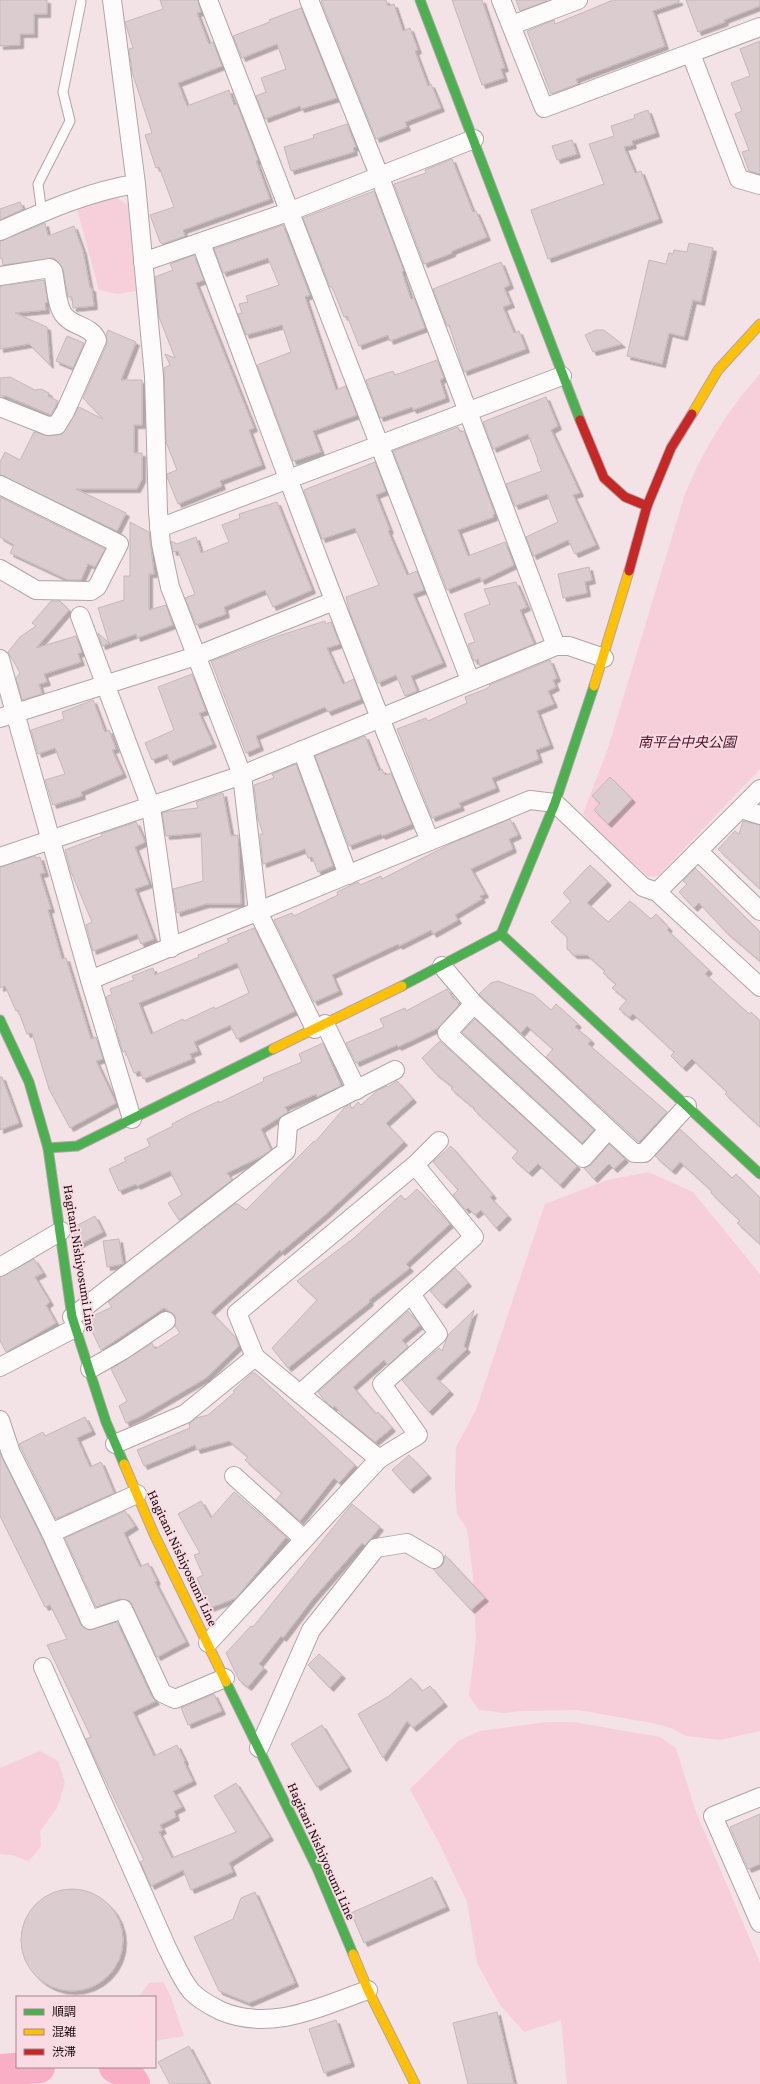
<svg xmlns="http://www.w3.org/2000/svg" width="760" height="2084" font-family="'Crimson Pro','Noto Sans JP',serif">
  <defs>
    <filter id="shadow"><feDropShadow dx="3.5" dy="3.5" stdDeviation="0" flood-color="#0004"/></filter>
  </defs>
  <rect width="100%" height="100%" fill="#f3e2e6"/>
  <!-- green -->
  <g fill="#f7cfda">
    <polygon points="114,196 128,205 136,291 117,294 99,290 76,205"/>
    <path d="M760,374V769L658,876L648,877L594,828L583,814L608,748L685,494C703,450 728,409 760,374Z"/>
    <polygon points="648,1172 693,1192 760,1274 760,1731 720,1740 686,1736 671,1728 652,1723 578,1710 523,1711 504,1713 479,1710 469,1696 476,1639 473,1576 467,1529 457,1514 455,1487 456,1447 476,1410 545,1204 608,1180"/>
    <polygon points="547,1722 573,1722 660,1737 676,1748 696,1812 760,1963 760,2084 567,2084 561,2020 524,2032 500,2005 477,1963 467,1902 439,1843 410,1789 458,1741 480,1731"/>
    <polygon points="40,1751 58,1761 65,1783 57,1808 40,1831 41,1846 29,1861 12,1855 0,1854 0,1768"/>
    <polygon points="163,1982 171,1997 184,2036 155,2041 155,1997 139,1997 149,1983"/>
  </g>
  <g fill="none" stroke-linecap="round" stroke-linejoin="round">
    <!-- river -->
    <g stroke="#f9aec6" stroke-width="32">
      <polyline points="115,2067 127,2073 134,2084"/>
      <polyline points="0,2070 39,2067"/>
    </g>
  </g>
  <!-- building -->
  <g fill="#dacccf" stroke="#c5b8bc" fill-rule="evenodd" filter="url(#shadow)">
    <polygon points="0,0 47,0 47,14 34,14 34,34 20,34 20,45 0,46"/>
    <polygon points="160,0 198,0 201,12 197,13 209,44 213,42 222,66 178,83 187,106 229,90 234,105 237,104 258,160 256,161 270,199 183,230 185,236 162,244 160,242 150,215 174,207 159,167 156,168 145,135 152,133 132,72 129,49 133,48 125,22 163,9"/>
    <polygon points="324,0 386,0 388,6 394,4 403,31 410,28 418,50 415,51 428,86 431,84 441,108 405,122 407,127 376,139 321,1"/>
    <polygon points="452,0 482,0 505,68 501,69 504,78 482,85"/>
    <polygon points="516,0 547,0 547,1 520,11"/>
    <polygon points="613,0 679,0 679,2 653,11 665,46 576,79 578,84 551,94 527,31 554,20 555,24"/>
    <polygon points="686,0 760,0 760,6 724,20 725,22 698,32"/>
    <polygon points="301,8 337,98 301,109 300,106 265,119 256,96 266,92 261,78 286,69 277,44 242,58 233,36 270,22 269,20"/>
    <polygon points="760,41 760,174 749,171 742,152 749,150 735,114 742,111 731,83 750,76 740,49"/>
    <polygon points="648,110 656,133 632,141 633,145 624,147 635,173 641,171 659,219 548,259 531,210 604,184 589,144 614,136 611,126 635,118 634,115"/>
    <polygon points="347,124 356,147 353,148 354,152 291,171 284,147 314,138 313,135"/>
    <polygon points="572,140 577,154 557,160 552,146"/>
    <polygon points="452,159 473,212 476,211 487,237 452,251 452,253 424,264 394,184 426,173 425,170"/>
    <polygon points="374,191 404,271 402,272 411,299 414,298 425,328 390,341 388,335 359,346 347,316 344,317 332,287 330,287 303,218"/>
    <polygon points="20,202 23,209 0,220 0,209"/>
    <polygon points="45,223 48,236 74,226 83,251 90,288 92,288 94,306 73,308 72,297 68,297 63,269 54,258 3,265 2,258 0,259 0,241"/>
    <polygon points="283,225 310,295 305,297 336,390 346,386 357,415 313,431 321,452 294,461 293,461 257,365 291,352 282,325 246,335 238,314 242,313 239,304 248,302 246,296 279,285 268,258 223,273 214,249"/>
    <polygon points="689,243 713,248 701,302 693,300 684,337 669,333 662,364 627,356 649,260 666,264 669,253 673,254 674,250 687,252"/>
    <polygon points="194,255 204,280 196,283 254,428 249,430 262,465 220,481 222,486 178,504 167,477 167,474 177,470 166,442 164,368 170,365 165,354 175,358 159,317 155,277 173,270 170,264"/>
    <polygon points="501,262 510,285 504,288 511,304 503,307 514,333 519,331 526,349 464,372 449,325 447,326 433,289"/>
    <polygon points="44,280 48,302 45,303 46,310 15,313 47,327 50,365 29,344 0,349 0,286"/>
    <polygon points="108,330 136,342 121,380 142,380 142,425 134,425 134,453 142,453 142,479 137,489 76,489 126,513 117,531 0,475 0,462 5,452 20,460 34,432 49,436 62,434 79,407 103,419 83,398 107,344 106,335"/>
    <polygon points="596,330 604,330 622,344 593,352 585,335"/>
    <polygon points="67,336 84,343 73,368 56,361"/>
    <polygon points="437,360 444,378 440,380 446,398 413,410 412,407 380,418 366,380 393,371 395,375"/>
    <polygon points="10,377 35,390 41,389 49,393 48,396 58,401 51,415 6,396 0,396 0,378"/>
    <polygon points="546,397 558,426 551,430 580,493 573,495 596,545 575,554 568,540 533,556 526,537 558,522 547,494 515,506 506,484 542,471 537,460 538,460 528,434 493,449 483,422"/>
    <polygon points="458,427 460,432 464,431 495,514 493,514 494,517 458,530 468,556 505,542 514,565 481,581 480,577 447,590 393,451"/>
    <polygon points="375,462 386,491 376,495 390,530 388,531 407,575 417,571 424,590 413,594 443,663 411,676 417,691 405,696 396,675 378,683 350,613 346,597 379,585 355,528 322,539 304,490"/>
    <polygon points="0,497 105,549 95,567 88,564 81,580 68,580 10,553 14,545 0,537"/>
    <polygon points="277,502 312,590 273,607 265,590 224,607 226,614 196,625 185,598 195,594 178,551 173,552 171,541 177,544 196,537 201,553 229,542 222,525 240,518 239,514"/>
    <polygon points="130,522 149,532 154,574 149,574 149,610 166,605 173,625 137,638 136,634 102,646 98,633 109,643 98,608 124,600 124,576 130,576"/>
    <polygon points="589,567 592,580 585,582 587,593 563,598 558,574"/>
    <polygon points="516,582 527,607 520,610 534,644 480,666 478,659 474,661 468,644 475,642 464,614 490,604 484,589"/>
    <polygon points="51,601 60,601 69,610 36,648 76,636 82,652 78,654 81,662 44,674 47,682 39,684 42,694 22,700 16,678 20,673 8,652 20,637 36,626 32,623"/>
    <polygon points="325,621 326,624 331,622 340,644 327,648 343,684 354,679 361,699 328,712 325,707 256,736 260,747 246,753 211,661 281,635"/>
    <polygon points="550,660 557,678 553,680 556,687 548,691 554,704 537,711 550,745 536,750 539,759 492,778 496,788 459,803 461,807 432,818 397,729 426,718 428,721 467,703 465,697 486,689 490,686 489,685"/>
    <polygon points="192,674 206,711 199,713 213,744 170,762 167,754 152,760 145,743 174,730 158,687"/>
    <polygon points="93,700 105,732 109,730 116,749 112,750 123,774 81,792 82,796 53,805 45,780 65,774 55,748 38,754 31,730 64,719 62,712"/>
    <polygon points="365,736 379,771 382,769 385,775 391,773 412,824 382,836 381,834 349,846 315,756"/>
    <polygon points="296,764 333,866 318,872 312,857 308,858 305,849 263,864 260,834 263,834 258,819 254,785 274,778 272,774"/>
    <polygon points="610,777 632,799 608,824 594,810 600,803 592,796"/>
    <polygon points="223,793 231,836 238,835 241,904 206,904 177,913 173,889 203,881 201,833 166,836 162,813 170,811 198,808 196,802"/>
    <polygon points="510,819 518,835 509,839 513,849 471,869 485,894 480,896 482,899 455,915 458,920 433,934 431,930 399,946 398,944 332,975 339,991 314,1002 274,920 292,913 294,916 338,895 337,892 358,882 360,885 381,876 382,879 452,843"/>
    <polygon points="743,821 760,825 760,889 718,849 735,831 739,834"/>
    <polygon points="136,822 145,842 135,847 149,884 135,889 154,939 141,944 137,934 93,951 86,925 92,922 71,872 65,850 102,836 101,834"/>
    <polygon points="35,856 36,858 40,857 45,873 40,874 51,909 48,910 62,959 66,958 91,1039 96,1037 103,1059 96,1061 116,1103 70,1128 49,1089 32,1033 27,1034 18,1010 16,1011 5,986 0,988 0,867"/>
    <polygon points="590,865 608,882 587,903 608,922 630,901 651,919 656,914 669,928 667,930 709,970 705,974 749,1014 751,1012 760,1021 760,1127 725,1094 727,1092 692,1059 683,1068 671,1056 674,1052 633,1014 629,1017 619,1009 627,1000 612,988 616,984 603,973 605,971 587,955 574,955 567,949 567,937 551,922 571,901 563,893"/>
    <polygon points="695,868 760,932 760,961 726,932 699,903 694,908 679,892 687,884 683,881"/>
    <path d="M254,928L295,1011L237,1039L230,1025L194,1042L198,1051L190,1054L192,1059L143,1079L140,1071L134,1073L125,1051L123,1052L116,1029L117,1028L106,997L112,994L110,989L134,980L132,976L153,968L155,975L199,957L198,955L229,942L227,939ZM237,963L249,993L215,1009L214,1007L184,1021L183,1019L151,1034L139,1003Z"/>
    <polygon points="498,981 534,995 551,1010 556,1004 578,1024 575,1027 591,1040 588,1044 667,1112 639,1142 546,1057 553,1049 527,1026 521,1033 479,994 491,983"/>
    <polygon points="447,989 454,1000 456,999 459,1005 438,1028 398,1047 397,1045 356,1063 346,1043 384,1027 380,1019 405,1008 406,1011"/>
    <polygon points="475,1019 594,1130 582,1143 462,1032"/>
    <polygon points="440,1041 577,1166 560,1185 538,1164 529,1173 512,1158 518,1151 474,1110 475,1109 451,1089 453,1087 435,1073 422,1058"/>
    <polygon points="323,1043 341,1086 317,1097 316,1094 285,1107 288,1112 261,1129 271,1150 262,1156 227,1173 232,1180 179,1220 168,1203 182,1195 170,1171 137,1186 136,1184 119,1191 109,1169 126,1161 124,1158 150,1146 147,1139 173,1126 172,1124 189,1115 219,1101 219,1103 264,1081 263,1078 302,1062 299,1054"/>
    <polygon points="0,1077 2,1077 19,1123 0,1130"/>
    <polygon points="397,1081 413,1099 386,1123 404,1142 325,1215 281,1252 280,1250 211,1312 236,1338 239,1346 206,1378 143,1415 126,1423 119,1406 127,1401 111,1369 152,1343 155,1349 180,1333 175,1326 175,1315 164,1308 101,1350 86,1319 112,1307 108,1302 236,1203 246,1210 314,1141 315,1142 346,1106 350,1104 352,1109 358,1102 361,1105 378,1090 387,1086 388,1087"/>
    <polygon points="680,1129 732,1178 736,1174 760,1198 760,1244 737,1223 740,1221 711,1193 712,1191 680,1162 672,1171 655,1156"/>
    <polygon points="609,1144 625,1159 614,1169 609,1164 594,1179 584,1168 591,1165"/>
    <polygon points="451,1146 493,1195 490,1197 508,1216 496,1228 481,1210 475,1215 468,1208 466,1210 453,1195 458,1190 433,1162"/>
    <polygon points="417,1189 450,1224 406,1264 410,1268 369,1300 370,1302 288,1368 272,1348 317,1300 297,1281 354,1238 401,1195 405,1200"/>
    <polygon points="95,1216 103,1232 78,1245 72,1228"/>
    <polygon points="119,1239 123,1264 107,1267 103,1241"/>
    <polygon points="34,1259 43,1273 35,1277 50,1302 46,1305 56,1323 6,1352 0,1341 0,1277"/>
    <polygon points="455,1268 468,1283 443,1305 430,1291"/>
    <polygon points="474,1310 464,1346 467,1349 436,1378 450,1391 429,1412 402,1380 439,1348 442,1351 448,1335"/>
    <polygon points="408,1311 420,1325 402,1340 408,1347 388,1365 384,1360 353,1387 376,1414 378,1412 392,1428 375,1442 343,1416 335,1406 333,1408 325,1401 318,1392"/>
    <polygon points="252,1373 255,1373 355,1465 339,1483 334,1478 300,1521 276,1500 282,1493 245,1460 248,1457 229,1441 197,1450 195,1445 144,1466 137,1450 190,1428 189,1424 196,1418 208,1415 235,1392 233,1391"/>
    <polygon points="85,1417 92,1431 77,1438 90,1467 101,1462 114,1493 56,1519 19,1444 43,1432 45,1436"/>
    <polygon points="0,1453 42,1538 81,1625 89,1630 117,1622 152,1697 156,1701 133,1712 154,1756 177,1745 185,1761 184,1762 193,1781 173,1791 182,1807 174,1811 176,1817 160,1825 163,1830 159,1832 172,1858 236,1832 214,1796 236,1783 270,1837 229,1863 233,1872 191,1890 183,1870 151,1886 140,1862 144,1860 98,1765 86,1739 91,1737 47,1645 67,1639 50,1605 45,1607 0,1516"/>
    <polygon points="409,1455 428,1475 410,1490 392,1470"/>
    <polygon points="234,1492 286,1537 236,1598 210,1608 197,1578 203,1575 194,1555 200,1553 178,1514 201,1501 211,1518"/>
    <polygon points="352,1504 380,1527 365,1546 362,1543 312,1600 283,1638 281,1636 259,1664 264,1668 248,1687 239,1680 226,1653 251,1626 253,1627"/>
    <polygon points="125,1511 135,1526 124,1533 140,1567 148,1563 157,1581 155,1582 186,1642 157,1657 130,1601 120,1599 96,1607 65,1538"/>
    <polygon points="445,1555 485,1598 471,1610 433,1569 443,1565"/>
    <polygon points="319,1654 342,1675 330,1688 308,1665"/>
    <polygon points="411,1678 422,1691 430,1686 444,1703 413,1728 407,1721 383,1758 358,1714 389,1696"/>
    <polygon points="214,1694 222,1711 188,1725 181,1708"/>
    <polygon points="322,1725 348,1768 317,1787 291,1744"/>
    <polygon points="760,1814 760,1864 748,1869 730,1827"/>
    <polygon points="432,1877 446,1907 364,1943 351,1913"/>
    <circle cx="72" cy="1940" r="51"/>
    <polygon points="255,1892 295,1983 249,2003 219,1991 194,1937 233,1919 241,1898"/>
    <polygon points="497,2012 514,2084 468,2084 453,2023"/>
    <polygon points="336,2020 351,2063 324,2073 309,2029"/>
    <polygon points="189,2046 209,2084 170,2084 158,2062"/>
  </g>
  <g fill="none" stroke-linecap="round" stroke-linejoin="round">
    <defs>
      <polyline id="lane" points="42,214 38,184 70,121 63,92 81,2"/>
      <g id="street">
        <polyline points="112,0 136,184 154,376 158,512 161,544 170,587 242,775 258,912 315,1029"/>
        <polyline points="208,0 470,680"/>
        <polyline points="309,0 379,175 556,646"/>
        <polyline points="501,0 544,108 760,27"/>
        <polyline points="512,25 578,0"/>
        <polyline points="691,54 739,179 760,185"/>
        <path d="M0,231C43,212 89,191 136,184"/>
        <path d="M201,243C275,444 348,644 430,841"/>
        <polyline points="143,262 291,211 474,139"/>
        <path d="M0,276L50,268L53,271C56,284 56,303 63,314C72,327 91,325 97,340L65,412L57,425L48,426L0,407"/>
        <polyline points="0,485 119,544 97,587 91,591 36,590 0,569"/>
        <polyline points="159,528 562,376"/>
        <polyline points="80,616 151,807 171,948"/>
        <polyline points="0,659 90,980 530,800 555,803 643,887 657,892 760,987"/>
        <polyline points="0,718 196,656 334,601"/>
        <polyline points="302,750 348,875"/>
        <polyline points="741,809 760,815"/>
        <polyline points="698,851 760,911"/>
        <polyline points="0,857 242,775 556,646 569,646 604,658"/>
        <polyline points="657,892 760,789"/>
        <polyline points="442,966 474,1004 634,1153 644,1153 687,1106"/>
        <polyline points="90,980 132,1119"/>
        <polyline points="474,1004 447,1033 583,1158 608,1130"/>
        <polyline points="325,1024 357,1090"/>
        <polyline points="415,1165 439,1141"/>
        <polyline points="0,1267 61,1231"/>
        <polyline points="72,1317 286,1151 288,1124 395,1070"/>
        <polyline points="255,1357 237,1313 415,1165 474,1237 300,1394"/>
        <polyline points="0,1367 75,1328"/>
        <polyline points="90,1369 123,1350 166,1321"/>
        <polyline points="0,1420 11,1453 51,1533"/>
        <polyline points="115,1444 185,1414 255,1357 379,1459 208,1643"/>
        <polyline points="379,1459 418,1435 382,1384 438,1334 411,1294"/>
        <polyline points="234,1476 304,1539"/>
        <polyline points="137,1494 51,1533 90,1620 123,1609 162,1693 175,1699 225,1678"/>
        <path d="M43,1667L167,1948C174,1961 181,1979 191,1991C198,1999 211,2006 221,2011C272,2032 319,2007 368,1990"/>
        <polyline points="259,1748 311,1630 376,1548 407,1543 434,1559"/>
        <polyline points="760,1797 713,1816 760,1923"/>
      </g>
      <g id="fast">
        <polyline points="420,0 580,420"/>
        <polyline points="501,934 760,1174"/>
        <polyline points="402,986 501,934 555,803 594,686"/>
        <polyline points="0,1020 29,1082 48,1148 72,1317 106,1422 124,1464"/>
        <polyline points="48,1148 77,1146 273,1049"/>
        <polyline points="226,1682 317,1868 353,1954"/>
      </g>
      <g id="slow">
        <polyline points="692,414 718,370 760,324"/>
        <polyline points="594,686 629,571"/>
        <polyline points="273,1049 402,986"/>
        <polyline points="124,1464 154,1534 226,1682"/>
        <polyline points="353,1954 368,1990 415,2084"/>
      </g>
      <g id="jam">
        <polyline points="580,420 604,478 625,497 647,506"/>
        <polyline points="629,571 647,506 671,448 692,414"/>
      </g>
    </defs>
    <!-- lane casing -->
    <use href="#lane" stroke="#b2a4a8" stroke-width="11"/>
    <!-- street casing -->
    <use href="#street" stroke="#b2a4a8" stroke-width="20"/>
    <!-- fast casing -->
    <use href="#fast" stroke="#b2a4a8" stroke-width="11"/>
    <!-- slow casing -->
    <use href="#slow" stroke="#b2a4a8" stroke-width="11"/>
    <!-- jam casing -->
    <use href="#jam" stroke="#b2a4a8" stroke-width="11"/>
    <!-- lane -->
    <use href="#lane" stroke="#fdfbfb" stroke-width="9"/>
    <!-- street -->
    <use href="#street" stroke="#fdfbfb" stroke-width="18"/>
    <!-- fast -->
    <use href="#fast" stroke="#4caf50" stroke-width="9"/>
    <!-- slow -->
    <use href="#slow" stroke="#ffc107" stroke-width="9"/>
    <!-- jam -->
    <use href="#jam" stroke="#c62828" stroke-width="9"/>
  </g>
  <g text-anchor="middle" stroke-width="4" stroke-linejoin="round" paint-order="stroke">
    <!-- park labels -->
    <g font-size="14" font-style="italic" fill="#4e122b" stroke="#fadbe3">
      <text x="687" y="747">南平台中央公園</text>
    </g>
    <!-- street labels -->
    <g font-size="14" fill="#160c0f" stroke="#fadbe3">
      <text transform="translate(80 1258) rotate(81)" y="5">Hagitani Nishiyosumi Line</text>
      <text transform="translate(183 1558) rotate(65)" y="5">Hagitani Nishiyosumi Line</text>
      <text transform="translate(322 1851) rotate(66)" y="5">Hagitani Nishiyosumi Line</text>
    </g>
  </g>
  <!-- legend -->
  <rect x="16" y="1996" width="140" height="72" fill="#fadbe3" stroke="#9f888e"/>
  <rect x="24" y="2009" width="20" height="6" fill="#4caf50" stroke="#9f888e"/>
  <text x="52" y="2016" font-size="12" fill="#160c0f">順調</text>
  <rect x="24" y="2029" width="20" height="6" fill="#ffc107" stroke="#9f888e"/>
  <text x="52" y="2036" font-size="12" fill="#160c0f">混雑</text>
  <rect x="24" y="2049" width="20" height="6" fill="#c62828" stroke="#9f888e"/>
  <text x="52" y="2056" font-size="12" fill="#160c0f">渋滞</text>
</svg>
